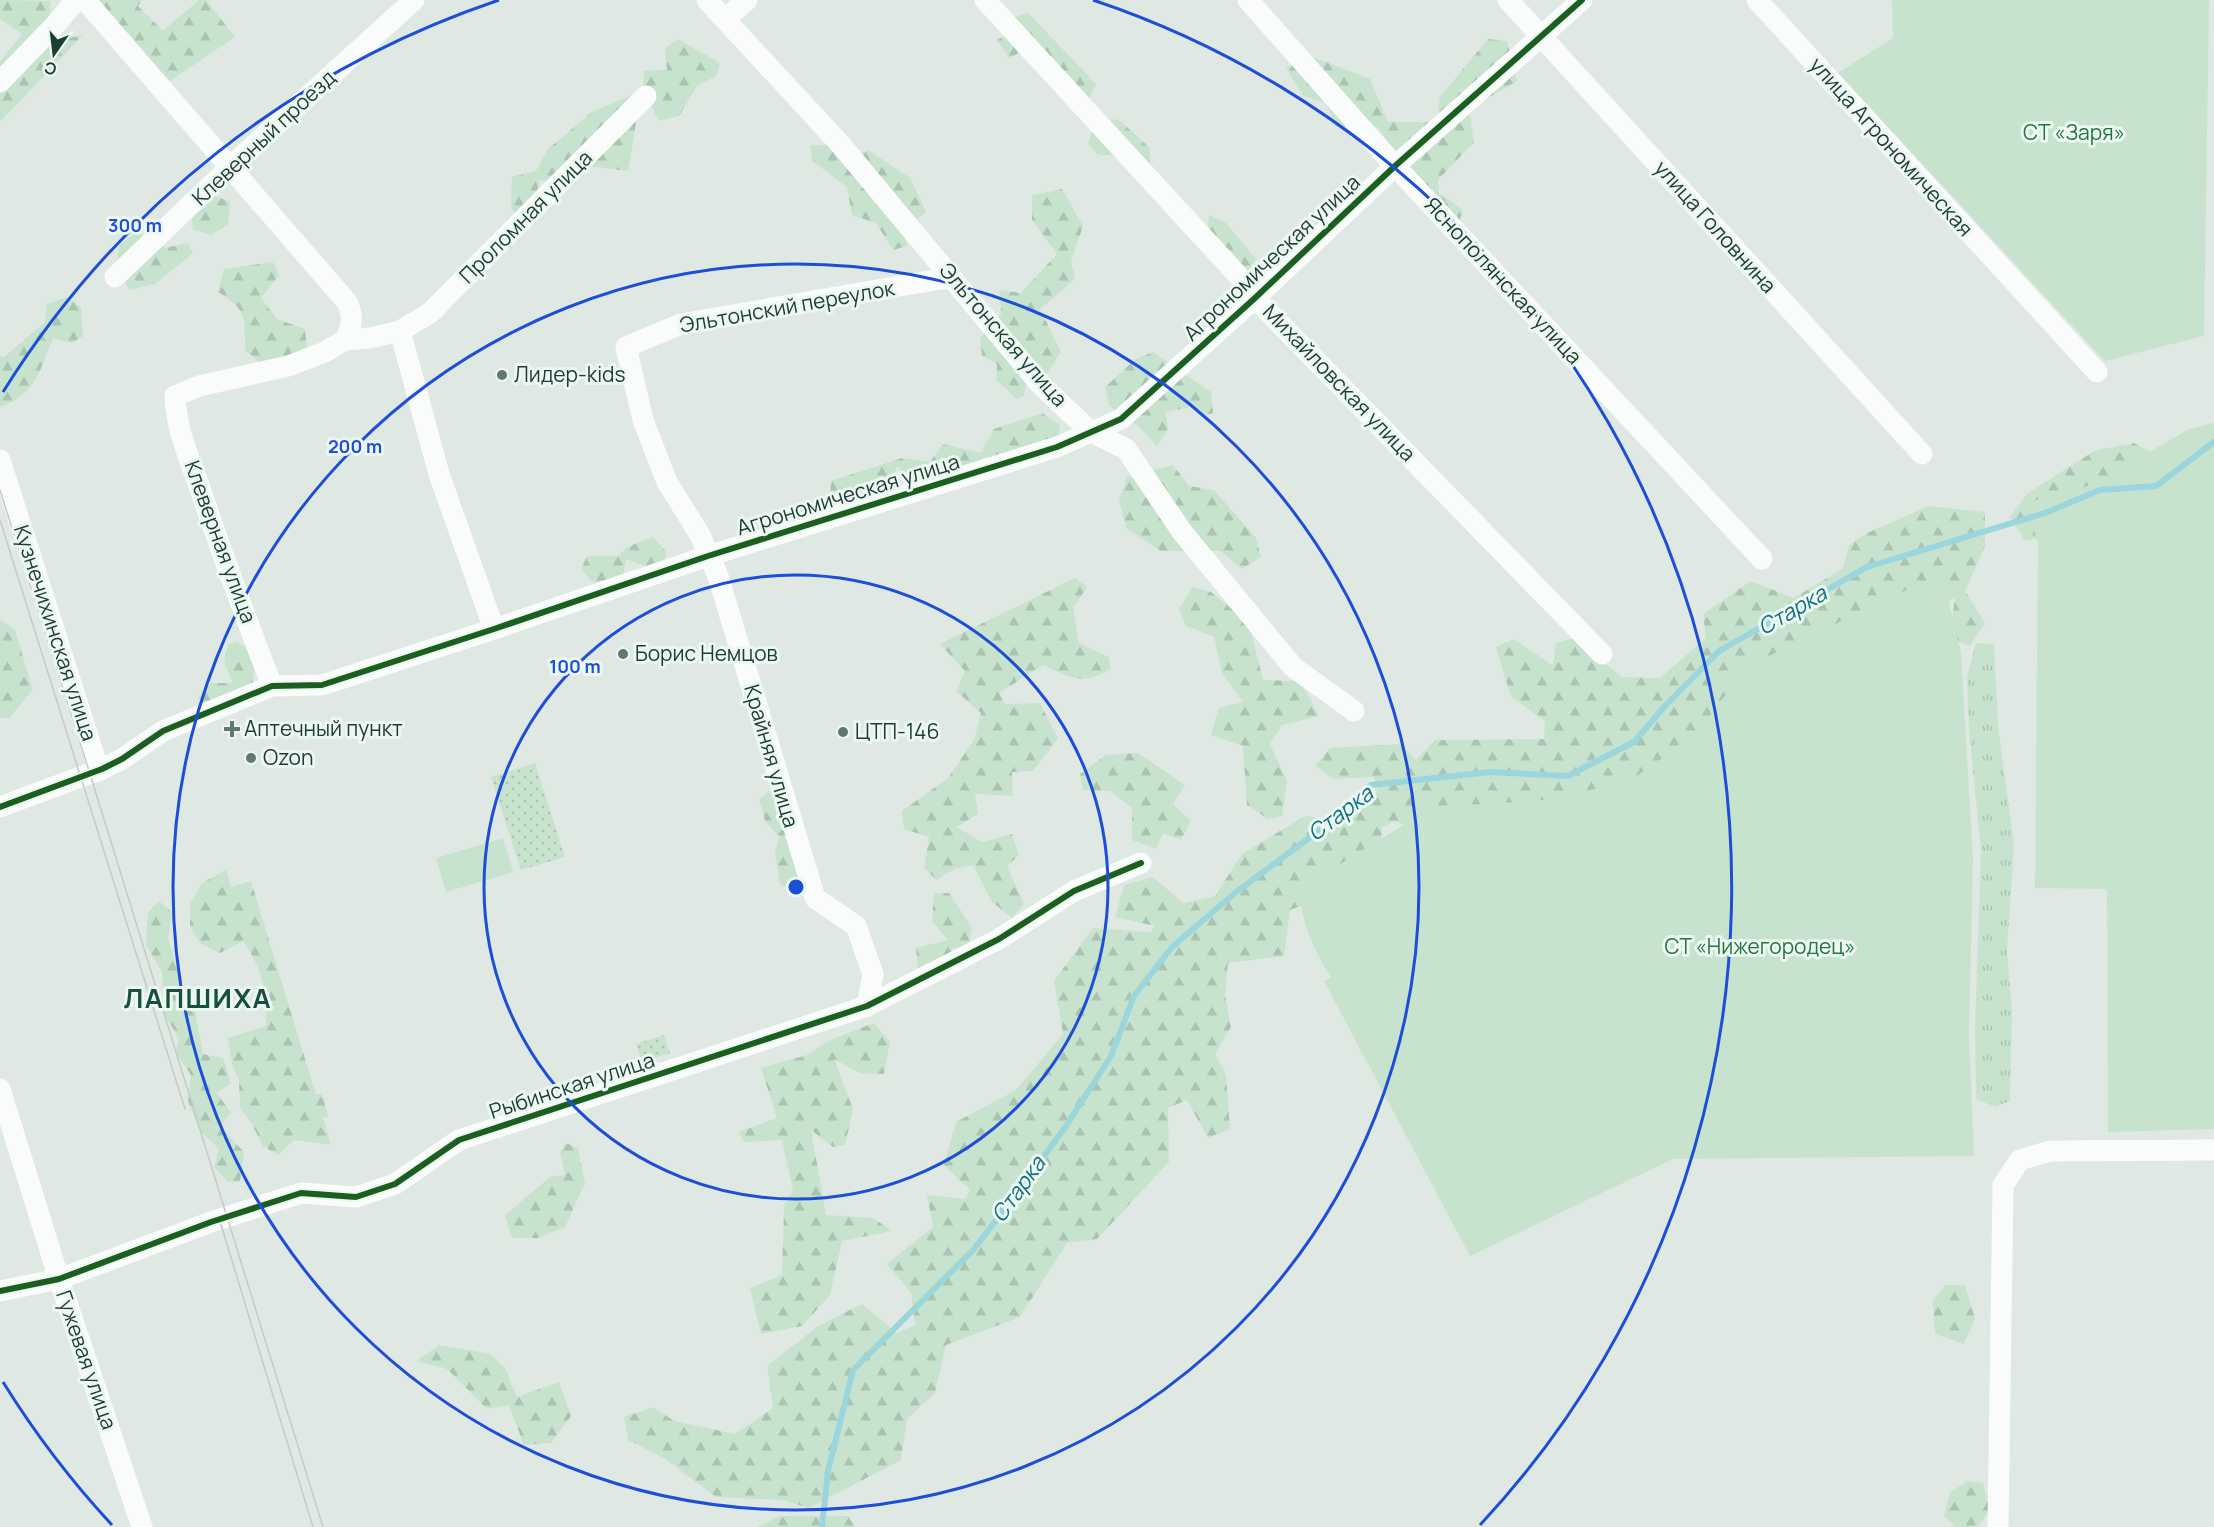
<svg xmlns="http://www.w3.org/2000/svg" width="2214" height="1527" font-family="Manrope,sans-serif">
  <defs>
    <pattern id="grass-tufts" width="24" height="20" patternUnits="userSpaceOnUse" patternTransform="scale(1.5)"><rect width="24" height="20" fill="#c7e3ce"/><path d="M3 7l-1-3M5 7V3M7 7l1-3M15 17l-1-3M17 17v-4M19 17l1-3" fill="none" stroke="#aac4b1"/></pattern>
    <pattern id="forest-firs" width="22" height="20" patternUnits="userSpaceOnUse" patternTransform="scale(1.5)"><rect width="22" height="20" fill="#c7e3ce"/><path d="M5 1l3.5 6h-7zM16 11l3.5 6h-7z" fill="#aac4b1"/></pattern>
    <pattern id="park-dots" width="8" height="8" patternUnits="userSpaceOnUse" patternTransform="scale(1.5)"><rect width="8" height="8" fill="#c7e3ce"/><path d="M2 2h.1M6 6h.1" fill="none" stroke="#aac4b1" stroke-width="1.8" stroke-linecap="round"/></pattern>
  </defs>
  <rect width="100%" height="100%" fill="#e0e8e4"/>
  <!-- grass -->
  <polygon fill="url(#grass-tufts)" points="1976,643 1994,644 1998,726 2014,845 2007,950 2012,1013 2010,1101 1995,1107 1976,1099 1975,1028 1981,852 1969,729 1967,677"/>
  <!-- forest -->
  <g fill="url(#forest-firs)">
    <polygon points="0,0 51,1 49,24 53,42 83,35 0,122 0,61 22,34 0,19"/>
    <polygon points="95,0 142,0 138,6 163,31 199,0 206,0 235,37 164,85"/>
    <polygon points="1028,13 1096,84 1087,104 1025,50 1009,58 997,40 1009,33 1009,18"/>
    <polygon points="678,39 720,63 716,76 697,86 679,116 659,121 649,101 638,111 628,171 588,166 571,183 539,180 532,223 524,230 511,207 512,177 536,171 548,149 592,112 643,90 644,71 667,70 665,48"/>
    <polygon points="1488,39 1507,41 1517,81 1469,109 1474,142 1438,180 1439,193 1463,210 1458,226 1408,175 1378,127 1336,127 1326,103 1303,96 1286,68 1313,57 1370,79 1388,122 1437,122 1440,97"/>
    <polygon points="1118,119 1150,148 1150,171 1121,155 1099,155 1088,144 1094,124"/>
    <polygon points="827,145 847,160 868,150 910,178 926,212 902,230 907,246 893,250 876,223 852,215 847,187 812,161 810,146"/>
    <polygon points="1062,189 1083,226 1071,261 1075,279 1040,309 1061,352 1047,373 1028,375 1024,396 1017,399 996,380 997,364 982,356 980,338 1001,314 1000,290 1021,293 1057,254 1032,220 1032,195"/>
    <polygon points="208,193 230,202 228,224 211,235 193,229 191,210"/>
    <polygon points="1209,215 1226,223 1256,259 1246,274 1206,248"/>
    <polygon points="137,232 165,248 187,243 193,253 155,284 129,290 117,266 119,245"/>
    <path d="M273,262L279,275L261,298L277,319L305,329L307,352L272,373L245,350C245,316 247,310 218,292L224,269Z"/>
    <path d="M67,297L81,307L83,336L72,343L53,338C41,368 35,396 0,407V356L4,357L45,322L47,304Z"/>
    <polygon points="1153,352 1211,392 1213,413 1202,416 1190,407 1165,412 1168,429 1157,446 1139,427 1109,405 1105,387 1136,359"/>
    <polygon points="1042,413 1060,425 1056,442 1006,459 984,457 970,471 918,486 897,466 886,494 847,507 830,498 831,481 902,458 930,462 943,444 981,453 994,429"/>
    <polygon points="2134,443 2160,457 2074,531 2025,541 2010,517 2028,493 2096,450"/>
    <polygon points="1173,465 1189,486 1214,490 1256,538 1261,557 1242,569 1221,551 1161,551 1126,528 1119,500 1127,477"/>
    <polygon points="1929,506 1985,512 1985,546 1965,591 1985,623 1970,646 1950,638 1955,597 1932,616 1776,701 1642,782 1421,832 1395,821 1382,827 1380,875 1290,910 1284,956 1228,963 1225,995 1231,1027 1215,1054 1226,1075 1230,1129 1208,1138 1187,1100 1168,1108 1169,1162 1097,1239 1067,1243 1020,1317 946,1345 935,1393 907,1419 901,1460 809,1508 783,1500 716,1497 664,1458 628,1440 624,1417 653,1407 674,1421 735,1434 773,1408 767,1366 818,1326 862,1304 897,1333 915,1325 911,1293 887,1264 933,1227 927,1195 965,1199 970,1190 944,1165 956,1122 1016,1090 1063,1034 1054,981 1093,928 1150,932 1155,926 1115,917 1124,885 1153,877 1183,903 1215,896 1242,854 1305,816 1341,821 1377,791 1374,777 1333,779 1315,766 1330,748 1401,744 1416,760 1435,740 1544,739 1545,721 1511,697 1496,647 1514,639 1553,666 1556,643 1574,638 1622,677 1660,678 1706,638 1703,614 1751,581 1794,598 1843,568 1849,545 1867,533"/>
    <polygon points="653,537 667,553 663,564 647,567 626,559 623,576 594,583 581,569 587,556 618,556 627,547"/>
    <path d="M1075,578L1087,587L1073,608L1079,643L1109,657L1111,669C1081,686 1073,678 1043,665L999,693L1005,704L1040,703L1058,739L1033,771L1012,772L1013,796L975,794L978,814L957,827L982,842L1012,834L1019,855L1007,866L1024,904L1012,918L992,902L973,865L954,869L937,880L924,868L929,837L904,829L902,811L948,778L974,740L981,713L956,691L965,671L940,644Z"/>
    <polygon points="1193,587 1211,592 1249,623 1263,680 1300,681 1319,716 1282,725 1270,744 1287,781 1282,816 1268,819 1247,805 1243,746 1211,735 1219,708 1243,702 1222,673 1214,637 1186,626 1179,609"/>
    <polygon points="0,620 15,630 33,690 9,718 0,718"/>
    <polygon points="236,642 255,652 252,698 201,705 199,696 211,683 233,683 224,662 228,644"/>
    <polygon points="1138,753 1185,785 1173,804 1191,821 1181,840 1163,833 1156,849 1132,840 1132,808 1110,791 1083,790 1080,774 1106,755"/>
    <polygon points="768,792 780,795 789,824 785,837 798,853 805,882 795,892 780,884 775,852 779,837 765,821 759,799"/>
    <path d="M226,870L231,887L251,881L316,1095L322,1094L328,1116L323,1118L331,1145L294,1140L278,1155L263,1146L252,1124L240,1108L239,1080L232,1064L228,1038L266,1026C266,991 264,971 243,941L220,953L200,943L190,927V904L202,883Z"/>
    <polygon points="934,893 949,893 972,928 968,947 952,948 951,969 918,971 916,948 948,940 932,921"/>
    <polygon points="159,901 172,912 168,939 180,976 178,1001 195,1011 203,1054 223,1058 231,1083 217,1093 231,1113 220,1127 244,1152 240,1182 228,1182 214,1167 219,1149 200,1131 188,1101 191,1075 176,1053 179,1038 165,1016 162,972 146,945 148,912"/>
    <polygon points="874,1023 890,1042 884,1074 860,1073 834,1059 853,1109 845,1145 833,1147 811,1130 826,1215 873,1218 892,1231 842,1241 830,1295 802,1326 761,1334 750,1288 782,1275 784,1206 793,1190 782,1140 744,1142 739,1132 777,1118 761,1068 807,1055 830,1040"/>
    <polygon points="566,1143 578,1148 585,1183 565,1227 538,1238 512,1238 505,1215 550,1177 565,1175 560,1152"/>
    <polygon points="1945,1285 1965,1285 1975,1319 1964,1344 1935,1334 1933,1301"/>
    <polygon points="439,1345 490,1354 505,1368 517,1397 559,1382 571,1416 551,1443 524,1445 509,1405 487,1409 447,1369 417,1361"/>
    <polygon points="1967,1481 1983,1483 1990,1511 1977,1527 1955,1527 1944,1516 1950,1493"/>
    <polygon points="781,1516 848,1516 855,1527 756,1527"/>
  </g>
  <!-- park -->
  <g fill="url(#park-dots)">
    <polygon points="535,763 565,857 521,870 491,777"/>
    <polygon points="664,1035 670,1053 642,1062 636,1044"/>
  </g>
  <!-- garden -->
  <g fill="#c7e3ce">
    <polygon points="1892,0 2209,0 2204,336 2105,361 1838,73 1893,38"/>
    <polygon points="2214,423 2214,1129 2108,1132 2107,889 2035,888 2038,543 2025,503 2094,484 2189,429"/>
    <path d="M1942,573L1961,653L1973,859L1969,1036L1974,1156L1673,1159L1470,1256L1324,981L1331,977C1314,951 1301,920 1299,889L1433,807L1560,799L1635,777L1694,736L1748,666Z"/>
    <polygon points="503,838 513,872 446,892 436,858"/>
  </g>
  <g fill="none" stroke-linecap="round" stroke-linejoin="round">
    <!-- stream -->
    <polyline stroke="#9bd6dc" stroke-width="6" points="822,1527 828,1471 853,1370 974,1249 1020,1189 1066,1126 1111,1056 1134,996 1172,947 1235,893 1321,829 1371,785 1490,772 1568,776 1634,742 1665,706 1719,651 1867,567 2045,513 2100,490 2156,486 2214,442"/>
    <!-- minor -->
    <g stroke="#fafcfb" stroke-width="21">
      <path d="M85,0L347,302C354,317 352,325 345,340"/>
      <polyline points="707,0 841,145 1040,384 1091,432 1126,449 1183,533 1293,667 1354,711"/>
      <polyline points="985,0 1245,283 1255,298 1602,654"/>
      <polyline points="1248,0 1395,166 1762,559"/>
      <polyline points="1508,0 1922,454"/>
      <polyline points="1757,0 2097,372"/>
      <polyline points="725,19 747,0"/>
      <polyline points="0,82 56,24 76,0"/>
      <polyline points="115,277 229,168 414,0"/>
      <polyline points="400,331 439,474 494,629"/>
      <polyline points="0,460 99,771"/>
      <path d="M272,686C247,621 222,555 200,488C189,458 176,428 175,396L199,386L288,366L325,352L345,340L370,338L400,331L430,313L646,96"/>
      <polyline points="0,807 102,769 122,759 163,731 272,686 322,685 494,629 708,556 1057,447 1121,419 1255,298 1395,166 1582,0"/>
      <polyline points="867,1006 873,974 856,926 815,898 718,576 700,535 667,482 643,420 626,347 681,324 952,277"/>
      <polyline points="0,1089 59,1279 142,1527"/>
      <polyline points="0,1291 59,1279 211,1222 301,1193 356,1197 395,1184 459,1140 867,1006 999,939 1074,891 1141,863"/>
      <polyline points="1998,1527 2003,1185 2020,1160 2050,1151 2214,1150"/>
    </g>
    <!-- tram -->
    <g stroke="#c5c9c8" stroke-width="1.5">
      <polyline points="0,490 90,774 323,1527"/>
      <polyline points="0,520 185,1109"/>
      <polyline points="219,1218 313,1527"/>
    </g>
    <defs>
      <g id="cycleway">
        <polyline points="0,807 102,769 122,759 163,731 272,686 322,685 494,629 708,556 1057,447 1121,419 1255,298 1395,166 1582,0"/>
        <polyline points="0,1291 59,1279 211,1222 301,1193 356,1197 395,1184 459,1140 867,1006 999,939 1074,891 1141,863"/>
      </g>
    </defs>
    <!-- cycleway casing -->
    <use href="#cycleway" stroke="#edf7f2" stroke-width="10"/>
    <!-- cycleway -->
    <use href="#cycleway" stroke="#1b5e20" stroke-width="6"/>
  </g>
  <!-- distance rings -->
  <g fill="none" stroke="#1d4ed8" stroke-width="3">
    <circle cx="796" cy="887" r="312"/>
    <circle cx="796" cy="887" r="623"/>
    <path d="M112 1525A935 935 0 0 1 3 1382M3 392A935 935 0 0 1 499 0M1093 0A935 935 0 0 1 1480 1525"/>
  </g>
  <!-- markers -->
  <g fill="#617870" stroke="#edf7f2" stroke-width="2">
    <circle cx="502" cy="375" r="6"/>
    <circle cx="623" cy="654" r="6"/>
    <path d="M229 720h6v6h6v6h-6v6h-6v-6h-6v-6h6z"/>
    <circle cx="843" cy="732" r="6"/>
    <circle cx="251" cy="758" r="6"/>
  </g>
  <g text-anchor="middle" stroke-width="6" stroke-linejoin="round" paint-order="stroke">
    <!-- park labels -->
    <g font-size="21" fill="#22773f" stroke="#edf7f2">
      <text x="2074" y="140">СТ «Заря»</text>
      <text x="1760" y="954">СТ «Нижегородец»</text>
    </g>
    <!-- street labels -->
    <g font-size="21" fill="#1d3c32" stroke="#edf7f2">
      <text transform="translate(264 138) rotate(-43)" y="7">Клеверный проезд</text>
      <text transform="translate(1891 147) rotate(48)" y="7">улица Агрономическая</text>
      <text transform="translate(526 217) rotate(-45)" y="7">Проломная улица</text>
      <text transform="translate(1715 227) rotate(48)" y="7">улица Головнина</text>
      <text transform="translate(1272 258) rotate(-43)" y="7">Агрономическая улица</text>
      <text transform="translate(1503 281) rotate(47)" y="7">Яснополянская улица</text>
      <text transform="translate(787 307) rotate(-10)" y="7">Эльтонский переулок</text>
      <text transform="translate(1003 335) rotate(49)" y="7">Эльтонская улица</text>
      <text transform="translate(1339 383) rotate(46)" y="7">Михайловская улица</text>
      <text transform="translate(848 495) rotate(-17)" y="7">Агрономическая улица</text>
      <text transform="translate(220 542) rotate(70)" y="7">Клеверная улица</text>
      <text transform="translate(55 633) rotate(72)" y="7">Кузнечихинская улица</text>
      <text transform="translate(771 756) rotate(74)" y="7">Крайняя улица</text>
      <text transform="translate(572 1086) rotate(-18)" y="7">Рыбинская улица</text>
      <text transform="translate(86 1360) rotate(71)" y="7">Гужевая улица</text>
    </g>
    <!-- poi labels -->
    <g font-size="21" fill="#1d3c32" stroke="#edf7f2" text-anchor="start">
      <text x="514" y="382">Лидер-kids</text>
      <text x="635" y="661">Борис Немцов</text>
      <text x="244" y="736">Аптечный пункт</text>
      <text x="855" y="739">ЦТП-146</text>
      <text x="263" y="765">Ozon</text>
    </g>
    <!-- water labels -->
    <g font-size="22" font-style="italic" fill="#11707e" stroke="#edf7f2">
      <text transform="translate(1792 610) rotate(-30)" y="8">Старка</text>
      <text transform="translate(1340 813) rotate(-37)" y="8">Старка</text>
      <text transform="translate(1018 1189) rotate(-54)" y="8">Старка</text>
    </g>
    <!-- district labels -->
    <g font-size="27" font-weight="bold" letter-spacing="1.5" fill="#17503f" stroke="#edf7f2">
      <text x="198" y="1008">ЛАПШИХА</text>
    </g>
  </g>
  <circle cx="796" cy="887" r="9" fill="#1d4ed8" stroke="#edf7f2" stroke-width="3"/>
  <g font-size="18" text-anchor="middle" font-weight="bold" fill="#1d4ed8" stroke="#edf7f2" stroke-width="6" stroke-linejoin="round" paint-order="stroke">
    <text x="135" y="232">300 m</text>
    <text x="355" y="453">200 m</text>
    <text x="575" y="673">100 m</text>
  </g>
  <!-- north arrow -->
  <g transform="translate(54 54) rotate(194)" stroke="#edf7f2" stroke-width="4.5" paint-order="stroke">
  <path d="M0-4.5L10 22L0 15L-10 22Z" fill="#1d3c32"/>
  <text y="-9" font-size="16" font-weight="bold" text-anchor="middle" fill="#1d3c32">С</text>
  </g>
</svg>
